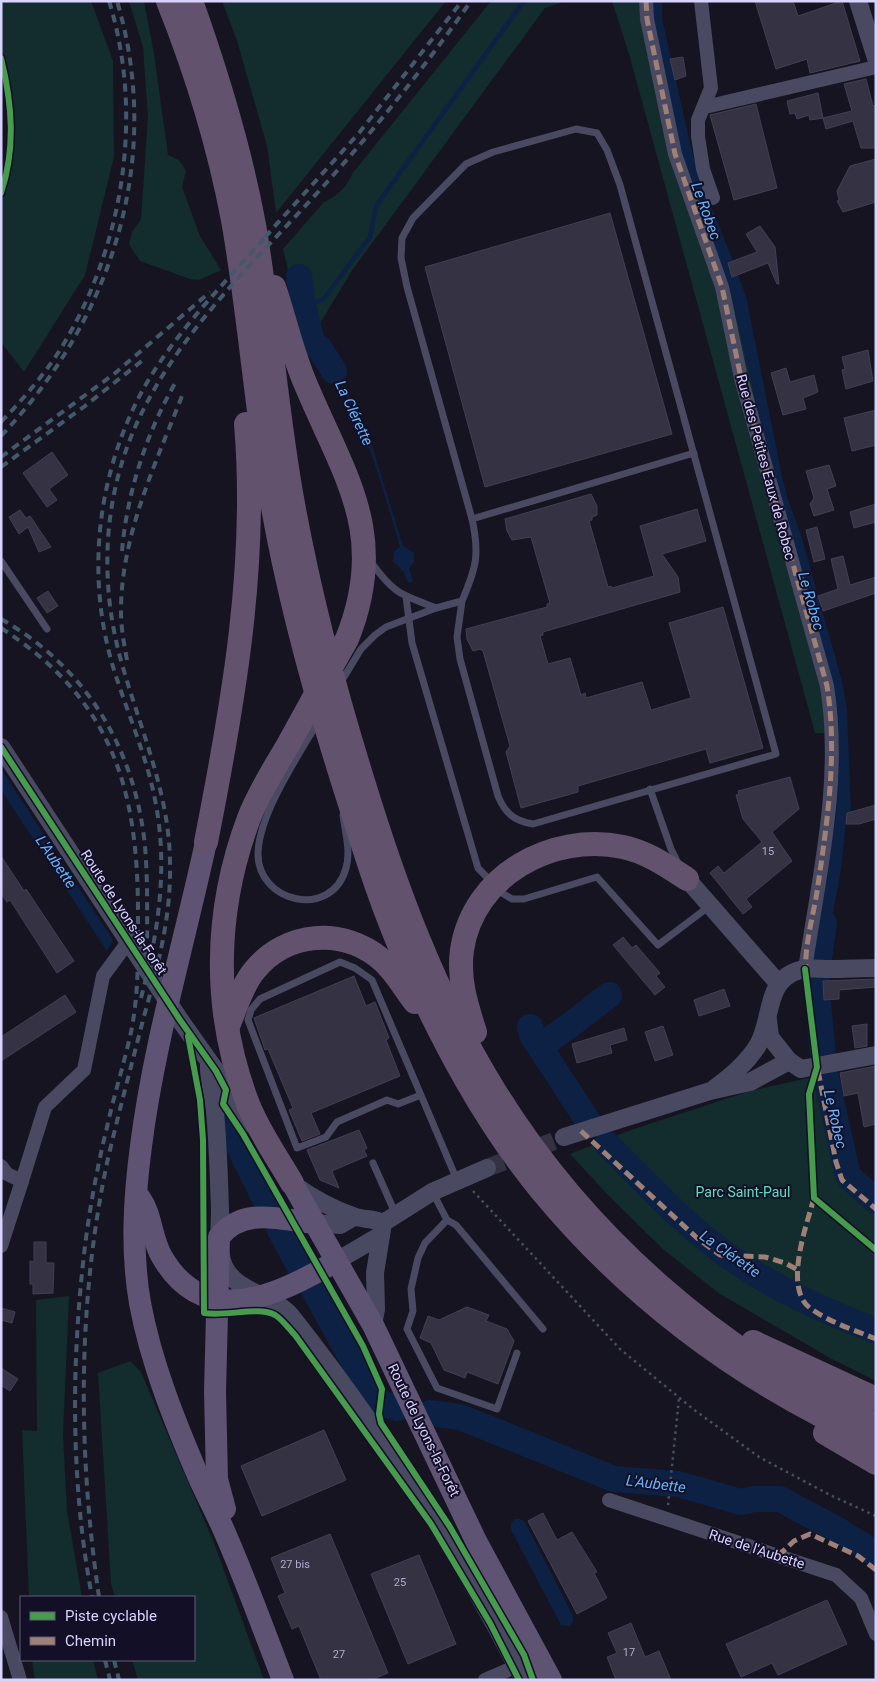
<svg xmlns="http://www.w3.org/2000/svg" width="877" height="1681" font-family="Roboto,sans-serif">
  <rect width="100%" height="100%" fill="#161421"/>
  <!-- green -->
  <g fill="#132c2d">
    <polygon points="1,1 91,1 113,61 114,157 85,275 24,372 1,342 1,171 14,117 1,57"/>
    <polygon points="129,1 144,1 154,54 168,155 179,160 186,171 182,187 200,236 221,270 199,280 190,279 140,261 129,244 132,232 141,219 148,117 143,47"/>
    <polygon points="222,1 446,1 276,213 267,146 237,41"/>
    <path d="M491,1H566L545,8L353,269L306,346L283,249L324,202C335,198 349,185 352,174Z"/>
    <polygon points="612,1 652,1 652,21 732,296 764,438 802,579 815,617 834,693 839,733 815,733 629,54"/>
    <polygon points="813,1077 826,1122 837,1182 861,1205 876,1215 876,1381 832,1359 720,1294 664,1250 610,1197 570,1154 631,1130 750,1091"/>
    <polygon points="69,1296 63,1435 67,1511 82,1597 29,1597 22,1430 37,1431 36,1300"/>
    <polygon points="130,1361 141,1372 214,1543 264,1680 138,1680 132,1660 194,1660 194,1597 115,1597 111,1584 98,1373"/>
    <polygon points="32,1660 93,1660 98,1680 35,1680"/>
  </g>
  <!-- water -->
  <g fill="#0d2144">
    <polygon points="652,1 662,1 662,18 691,148 702,183 733,261 728,263 732,276 738,275 746,296 781,472 788,500 800,532 842,681 847,709 851,812 847,813 841,869 825,957 814,958 836,817 839,739 834,693 815,617 802,579 764,438 731,293 682,156 652,20"/>
    <path d="M314,340L338,374L368,433L403,546L414,553V562L409,568L413,582L408,583L404,572L393,561L394,552L400,547C382,485 366,424 331,369C325,360 320,349 312,345Z"/>
    <polygon points="1,769 113,940 107,951 1,790"/>
    <polygon points="515,1519 520,1519 525,1522 573,1616 573,1621 570,1626 561,1625 511,1530 511,1523"/>
  </g>
  <g fill="none" stroke-linecap="round" stroke-linejoin="round">
    <!-- stream -->
    <polyline stroke="#0d2144" stroke-width="4.5" points="303,305 323,300 370,237 376,206 524,1"/>
    <!-- river -->
    <g stroke="#0d2144" stroke-width="26">
      <polyline points="299,277 303,305 312,342 320,349 334,371"/>
      <polyline points="824,923 816,980 824,1068 848,1176 876,1201"/>
      <polyline points="530,1027 532,1035 588,1121"/>
      <polyline points="540,1046 569,1026 609,995"/>
      <polyline points="225,1127 238,1145 271,1211"/>
      <path d="M607,1144C644,1182 681,1221 724,1253C770,1287 823,1310 876,1331"/>
      <polyline points="279,1228 302,1271"/>
      <polyline points="313,1288 373,1397 380,1403 398,1408"/>
      <polyline points="430,1413 460,1417 614,1479 678,1484 741,1502 755,1499 780,1499 838,1530 876,1554"/>
    </g>
  </g>
  <!-- building -->
  <g fill="#343243" stroke="#433f54">
    <polygon points="755,1 793,1 798,16 842,1 860,61 810,73 807,59 776,69"/>
    <polygon points="683,57 686,76 675,80 670,59"/>
    <polygon points="866,79 873,106 876,105 876,148 861,148 853,121 826,129 823,118 852,111 844,84"/>
    <polygon points="818,93 823,118 810,120 809,115 797,119 795,113 790,114 787,101"/>
    <polygon points="756,104 777,188 734,200 710,115"/>
    <polygon points="876,159 876,202 843,212 837,201 839,200 837,191 850,166"/>
    <polygon points="610,213 672,434 485,487 425,267"/>
    <polygon points="760,226 775,247 779,284 777,284 768,263 732,277 728,263 757,252 746,234"/>
    <polygon points="868,350 873,381 846,389 842,370 845,369 842,357"/>
    <polygon points="786,368 790,382 814,375 818,392 803,398 806,409 783,415 771,373"/>
    <polygon points="876,410 876,445 852,451 844,418"/>
    <polygon points="52,452 68,475 49,489 57,500 47,507 23,473"/>
    <polygon points="829,465 836,486 827,489 834,510 814,516 810,504 814,498 806,471"/>
    <polygon points="591,494 597,506 597,515 592,517 592,520 589,521 608,587 611,586 612,588 654,576 640,526 697,509 706,541 662,554 678,577 680,592 543,632 543,635 540,636 548,664 570,658 581,695 585,693 586,698 642,682 651,710 691,698 669,623 723,607 763,748 710,763 706,749 578,786 578,792 521,808 506,752 510,746 483,651 480,649 473,651 467,639 466,629 547,607 547,604 550,603 531,537 512,540 507,531 505,519"/>
    <polygon points="876,504 876,522 854,528 850,512"/>
    <polygon points="20,510 26,518 30,516 51,547 39,552 28,527 19,534 9,517"/>
    <polygon points="817,527 825,559 814,562 806,530"/>
    <polygon points="843,556 850,585 876,577 876,593 823,611 818,596 838,589 831,559"/>
    <polygon points="48,591 58,606 47,613 37,598"/>
    <polygon points="790,777 799,809 772,832 792,861 746,899 752,907 743,914 710,873 718,866 724,873 762,842 743,819 736,795 739,794 738,791"/>
    <polygon points="876,805 876,819 859,824 846,824 847,813"/>
    <polygon points="1,856 24,891 26,889 74,961 57,973 10,900 7,902 1,893"/>
    <polygon points="623,937 632,948 636,945 660,973 656,976 665,987 655,995 613,945"/>
    <polygon points="354,976 366,1006 375,1002 389,1038 386,1040 400,1076 311,1113 320,1134 302,1141 289,1110 293,1108 268,1049 265,1050 254,1018"/>
    <polygon points="876,979 876,987 839,990 839,999 824,1000 823,981"/>
    <polygon points="724,989 730,1006 699,1016 694,1000"/>
    <polygon points="65,995 76,1012 1,1061 1,1037"/>
    <polygon points="867,1024 867,1046 855,1048 852,1026"/>
    <polygon points="663,1026 673,1055 655,1061 645,1032"/>
    <polygon points="624,1028 627,1040 610,1045 612,1053 577,1063 572,1044"/>
    <polygon points="876,1066 876,1124 864,1127 858,1093 844,1096 840,1073"/>
    <polygon points="359,1130 367,1148 364,1150 367,1156 332,1171 339,1188 320,1180 307,1150"/>
    <polygon points="34,1242 46,1242 46,1263 54,1263 53,1293 33,1294 33,1284 30,1284 30,1261 34,1262"/>
    <polygon points="467,1307 489,1315 486,1321 507,1329 514,1341 498,1384 467,1372 465,1378 444,1370 431,1343 420,1338 428,1316 439,1320"/>
    <polygon points="1,1308 15,1312 12,1323 1,1320"/>
    <polygon points="1,1368 18,1379 10,1391 1,1385"/>
    <polygon points="324,1430 346,1480 262,1516 241,1466"/>
    <polygon points="543,1513 557,1540 572,1532 597,1572 594,1573 607,1598 577,1614 528,1521"/>
    <polygon points="330,1534 388,1673 371,1680 321,1680 299,1626 292,1629 278,1596 285,1593 271,1558"/>
    <polygon points="419,1555 456,1644 408,1664 371,1574"/>
    <polygon points="827,1600 847,1644 778,1675 772,1663 741,1677 726,1644"/>
    <polygon points="631,1623 645,1657 659,1651 671,1680 616,1680 607,1657 617,1653 608,1633"/>
  </g>
  <g fill="none" stroke-linecap="round" stroke-linejoin="round">
    <!-- tertiary-tunnel -->
    <polyline stroke="#333142" stroke-width="18" stroke-dasharray="18 9" stroke-linecap="butt" points="487,1168 564,1137"/>
    <!-- path -->
    <g stroke="#44505f" stroke-width="2.5" stroke-dasharray="2.5 4" stroke-linecap="butt">
      <polyline points="473,1191 620,1349 693,1409 759,1457 830,1495 876,1516"/>
      <polyline points="668,1505 679,1398"/>
    </g>
    <!-- service -->
    <g stroke="#4a4962" stroke-width="7">
      <polyline points="472,519 694,453"/>
      <polyline points="1,561 47,629"/>
      <path d="M371,562C394,594 400,594 436,608"/>
      <polyline points="406,597 412,643 478,868 502,893 512,899 524,899 597,877 658,945 711,905"/>
      <path d="M341,682L361,649L375,635L386,627L436,608L462,601C476,568 480,555 472,519L407,287L401,258L402,238L413,218L466,164L493,152L576,129L597,133L607,150L620,185L776,754L533,824C514,821 505,813 498,796L460,659L457,637L462,601"/>
      <path d="M318,722C298,756 259,814 258,853C257,903 332,920 346,868C351,851 345,832 343,815"/>
      <polyline points="650,789 671,849 678,863"/>
      <polyline points="421,1095 398,1104 387,1100 337,1122 326,1137 297,1148 248,1020 251,1010 260,999 340,962 355,968 372,980 457,1180"/>
      <polyline points="373,1163 396,1215"/>
      <polyline points="433,1193 447,1220 456,1225 543,1329"/>
      <polyline points="447,1220 425,1243 418,1258 411,1289 413,1311 407,1329 437,1388 497,1409 517,1353"/>
    </g>
    <!-- minor -->
    <g stroke="#4a4962" stroke-width="14">
      <path d="M646,1L647,19L675,154L722,287L741,378L827,686C842,780 819,876 805,969"/>
      <polyline points="701,1 711,88 698,120 698,136 703,169 713,198"/>
      <polyline points="705,107 876,67"/>
      <polyline points="1,1166 7,1174 22,1181 45,1107 84,1070 103,976 128,942"/>
      <polyline points="1,1246 22,1181"/>
      <polyline points="609,1500 836,1575 861,1598 876,1634"/>
      <polyline points="1,1617 20,1680"/>
      <path d="M522,1636C526,1649 524,1655 517,1666H526L544,1680"/>
      <polyline points="485,1680 517,1666"/>
    </g>
    <!-- tertiary -->
    <g stroke="#4a4962" stroke-width="18">
      <polyline points="858,1 876,58"/>
      <polyline points="1,747 180,1020 216,1071 242,1119 259,1128"/>
      <polyline points="687,879 778,983"/>
      <polyline points="768,1020 770,1037 789,1061"/>
      <path d="M209,1063C208,1080 214,1095 215,1112C218,1144 219,1177 220,1210C220,1227 217,1250 224,1266C235,1292 273,1294 292,1317C381,1430 459,1552 524,1680"/>
      <path d="M715,1088C731,1076 747,1063 758,1045C773,1019 764,980 800,970C810,967 819,969 830,969C845,969 861,968 876,968"/>
      <polyline points="564,1137 710,1091 750,1082 789,1061 801,1069 876,1055"/>
      <path d="M293,1184C311,1197 332,1209 353,1216C363,1220 373,1218 383,1223"/>
      <polyline points="315,1223 340,1225 354,1217"/>
      <polyline points="335,1262 381,1235"/>
      <polyline points="373,1325 376,1309 375,1273 383,1223 432,1192 487,1168"/>
    </g>
    <!-- primary -->
    <g stroke="#5e5373" stroke-width="22">
      <path d="M206,842C184,944 154,1043 141,1146C134,1199 131,1251 140,1303C151,1363 175,1422 199,1478C207,1496 217,1514 225,1533C246,1581 264,1631 283,1680"/>
      <polyline points="292,1183 373,1325 476,1541 551,1680"/>
      <path d="M140,1198C152,1215 151,1238 162,1257C206,1332 279,1294 335,1262"/>
      <path d="M225,1509L217,1479L215,1392L219,1237C244,1206 281,1220 315,1223"/>
    </g>
    <!-- trunk -->
    <g stroke="#62526e" stroke-width="24">
      <path d="M168,1C196,71 219,146 233,220C249,311 256,404 271,496C289,602 318,705 351,807C367,858 383,909 405,958C442,1040 484,1121 541,1190C632,1300 746,1384 876,1442"/>
      <path d="M191,1C217,74 240,148 254,225C270,317 276,412 293,504C310,597 334,688 362,778C395,886 434,993 494,1090C583,1235 720,1356 876,1425"/>
      <path d="M274,287C285,319 292,353 306,385C345,478 389,534 347,639C327,674 308,709 288,745C274,769 259,792 249,818C214,911 212,1011 248,1104C259,1132 277,1157 292,1183"/>
      <path d="M206,842C233,705 258,564 246,424"/>
      <path d="M228,1026C236,1008 241,987 254,971C286,931 343,927 382,960C395,971 404,988 415,1002"/>
      <path d="M475,1032C466,1004 458,979 462,950C473,875 553,832 623,847C647,852 667,866 687,879"/>
      <polyline points="753,1342 876,1399"/>
      <polyline points="825,1433 876,1463"/>
    </g>
    <!-- rail -->
    <g stroke="#43596b" stroke-width="4" stroke-dasharray="8 6" stroke-linecap="butt">
      <polyline points="265,237 359,133 462,1"/>
      <path d="M1,422C24,398 46,373 63,345C124,244 144,114 109,1"/>
      <path d="M1,436C112,319 164,159 117,1"/>
      <polyline points="1,457 114,374 210,292"/>
      <polyline points="1,467 85,406 143,360"/>
      <path d="M122,551C127,492 147,431 177,380"/>
      <path d="M1,619C87,668 135,749 145,846C148,882 147,920 147,956"/>
      <path d="M1,628C112,700 138,787 138,914C138,953 139,993 131,1032C124,1064 114,1095 107,1127C98,1164 91,1201 86,1238C71,1356 70,1481 92,1597"/>
      <path d="M127,660C124,644 121,628 121,611C121,536 155,465 182,396"/>
      <path d="M141,998C158,934 168,870 156,805C148,759 128,715 114,670C86,579 96,480 140,395C172,335 224,284 269,233"/>
      <path d="M99,1597C78,1454 77,1305 107,1163C118,1115 131,1067 143,1020C157,969 171,919 170,865C170,797 143,736 124,671C100,593 101,508 133,432C176,330 264,254 336,172C384,118 429,61 471,1"/>
      <polyline points="105,1660 110,1680"/>
      <polyline points="114,1660 119,1680"/>
    </g>
    <!-- quiet -->
    <g stroke="#9e8076" stroke-width="5" stroke-dasharray="10 5" stroke-linecap="butt">
      <path d="M646,1L647,19L675,154L722,287L741,378L827,686C838,755 827,823 817,892C813,916 804,948 806,972"/>
      <polyline points="818,1071 836,1162 842,1180 876,1209"/>
      <polyline points="581,1131 697,1238 720,1255 765,1257 785,1263 798,1270"/>
      <path d="M814,1198C807,1224 783,1288 810,1308C829,1322 854,1330 876,1339"/>
      <polyline points="778,1556 794,1541 810,1534 858,1556 876,1570"/>
    </g>
    <defs>
      <g id="cycleway">
        <path d="M1,58C12,103 16,148 1,193"/>
        <polyline points="1,747 180,1020 216,1071 226,1090 223,1104 243,1134 363,1346 382,1389 379,1414 381,1423 450,1527 524,1655 533,1680"/>
        <polyline points="805,969 817,1067 809,1094 814,1198 876,1250"/>
        <path d="M188,1036L200,1100L203,1140L204,1313C225,1317 258,1306 275,1315C282,1319 289,1329 295,1335L431,1524L490,1623L519,1680"/>
      </g>
    </defs>
    <!-- cycleway casing -->
    <use href="#cycleway" stroke="#130f26" stroke-width="9"/>
    <!-- cycleway -->
    <use href="#cycleway" stroke="#469c4c" stroke-width="6"/>
  </g>
  <g text-anchor="middle" stroke-width="4" stroke-linejoin="round" paint-order="stroke">
    <!-- number labels -->
    <g font-size="11" fill="#b0acd0">
      <text x="768" y="855">15</text>
      <text x="295" y="1568">27 bis</text>
      <text x="400" y="1586">25</text>
      <text x="629" y="1656">17</text>
      <text x="339" y="1658">27</text>
    </g>
    <!-- street labels -->
    <g font-size="14" fill="#d9d4ff" stroke="#130f26">
      <text transform="translate(766 467) rotate(75)" y="5">Rue des Petites Eaux de Robec</text>
      <text transform="translate(124 912) rotate(57)" y="5">Route de Lyons-la-Forêt</text>
      <text transform="translate(424 1430) rotate(64)" y="5">Route de Lyons-la-Forêt</text>
      <text transform="translate(757 1549) rotate(18)" y="5">Rue de l'Aubette</text>
    </g>
    <!-- park labels -->
    <g font-size="14" fill="#5fe0c0" stroke="#130f26">
      <text x="743" y="1197">Parc Saint-Paul</text>
    </g>
    <!-- water labels -->
    <g font-size="15" font-style="italic" fill="#62b6ff" stroke="#130f26">
      <text transform="translate(706 211) rotate(70)" y="5">Le Robec</text>
      <text transform="translate(354 413) rotate(65)" y="5">La Clérette</text>
      <text transform="translate(811 601) rotate(74)" y="5">Le Robec</text>
      <text transform="translate(56 862) rotate(56)" y="5">L'Aubette</text>
      <text transform="translate(835 1119) rotate(77)" y="5">Le Robec</text>
      <text transform="translate(730 1254) rotate(35)" y="5">La Clérette</text>
      <text transform="translate(656 1484) rotate(7)" y="5">L'Aubette</text>
    </g>
  </g>
  <!-- border -->
  <rect width="877" height="1681" fill="none" stroke="#d9d4ff" stroke-width="5"/>
  <!-- legend -->
  <rect x="20" y="1596" width="175" height="65" fill="#130f26" stroke="#625e7d"/>
  <rect x="30" y="1612" width="25" height="8" fill="#469c4c" stroke="#625e7d"/>
  <text x="65" y="1621" font-size="15" fill="#d9d4ff">Piste cyclable</text>
  <rect x="30" y="1637" width="25" height="8" fill="#9e8076" stroke="#625e7d"/>
  <text x="65" y="1646" font-size="15" fill="#d9d4ff">Chemin</text>
</svg>
